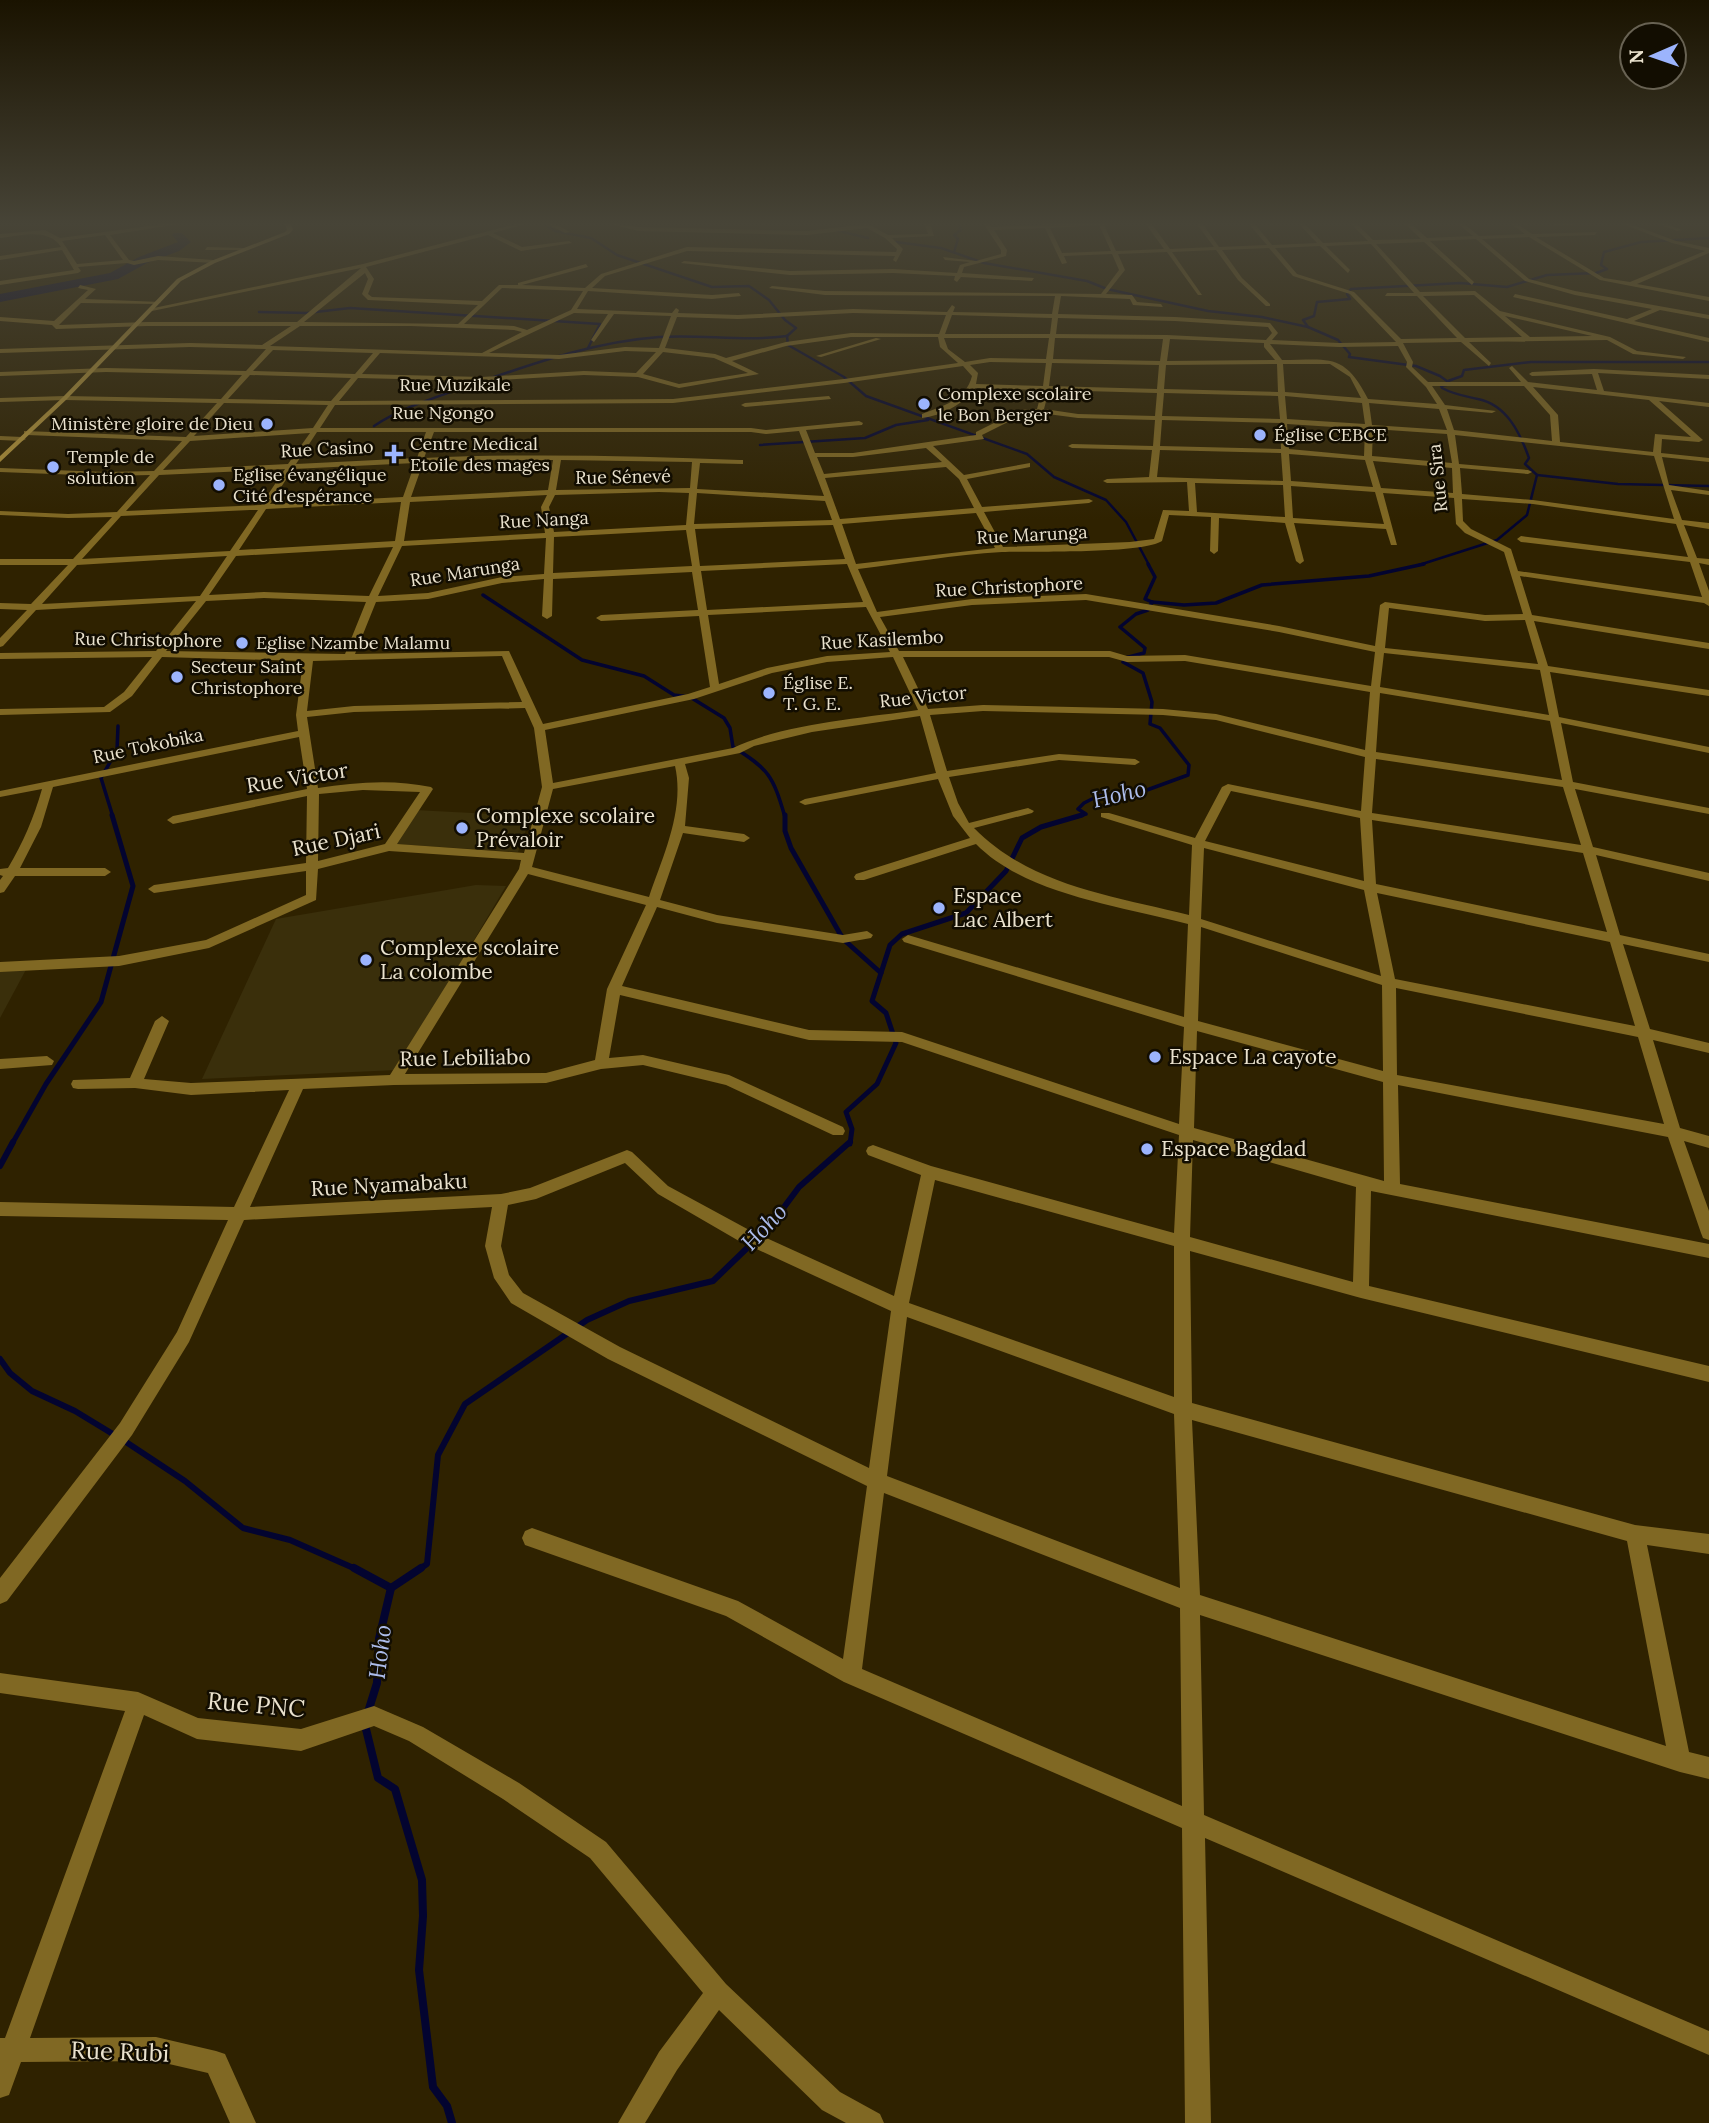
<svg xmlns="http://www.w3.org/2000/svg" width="1709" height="2123" font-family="Lora,serif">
  <rect width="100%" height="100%" fill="#2f2200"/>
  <!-- built -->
  <g fill="#3a2f0b">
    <polygon points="415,810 531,816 518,852 394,844"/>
    <polygon points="476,885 506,886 397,1070 202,1079 276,919"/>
    <polygon points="29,964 0,1018 0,967"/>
  </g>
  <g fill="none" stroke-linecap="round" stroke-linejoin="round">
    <!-- stream-far4 -->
    <g stroke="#030430" stroke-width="2.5">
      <polyline points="543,223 555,231 591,238 617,255 712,287 749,286 769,300 785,320 796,328 787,336"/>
      <polyline points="835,230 868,238"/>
      <path d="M896,242L941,248L984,263L1087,281L1107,289L1208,311L1262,317L1308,327L1338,340L1350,354L1349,357L1416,366L1440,376L1451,384L1441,386L1442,388C1455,395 1465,396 1478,399C1507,405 1520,433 1529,458L1525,464L1537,475L1527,515L1497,540L1419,565"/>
      <polyline points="954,252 958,239 954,235 961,230 959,225"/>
      <polyline points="259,312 307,313 350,308 600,324 588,348"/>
      <polyline points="1308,327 1303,320 1314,316 1317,302 1350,299 1347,294 1351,289 1460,283 1507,287 1547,275 1596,273 1607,269 1601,265 1604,252 1641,242 1709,238"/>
      <polyline points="787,336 788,345 844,377 866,396 1027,454 1054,477 1106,500 1126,522 1149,565"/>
      <polyline points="1448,381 1462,376 1464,370 1531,362 1709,362"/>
      <path d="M374,426C401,408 431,399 462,388C527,366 590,342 659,337C702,334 744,342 787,336"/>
      <polyline points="760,445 865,438 896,425 928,420"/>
      <polyline points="1537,475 1618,484 1709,486"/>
    </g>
    <!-- stream-far3 -->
    <g stroke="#030430" stroke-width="3.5">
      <polyline points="1148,564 1155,577 1145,599 1152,602"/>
      <path d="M483,595L582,660L644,676L674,695L690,697L724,718L730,728L733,747C769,769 773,776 785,817"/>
      <polyline points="1152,602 1184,605 1216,603 1262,585 1369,576 1424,564"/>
      <polyline points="113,817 101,778 117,750 118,726"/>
      <polyline points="1076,817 1086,814 1078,809 1084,803 1098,796 1147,790 1188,775 1189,765 1160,728 1150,724 1152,702 1143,673 1123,662 1125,658 1144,653 1145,648 1120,627 1136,614 1148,610 1152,602"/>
    </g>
    <!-- stream-far2 -->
    <g stroke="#030430" stroke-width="5">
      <polyline points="785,815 785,831 791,848 843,939 881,973"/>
      <polyline points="12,1144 46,1084 101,1002 133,886 112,815"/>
      <polyline points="850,1144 852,1129 846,1112 877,1084 896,1043 886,1013 872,1001 890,945 902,934 966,913 1006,871 1022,838 1041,827 1082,815"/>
    </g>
    <!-- stream-far1 -->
    <g stroke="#030430" stroke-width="6">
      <polyline points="0,1166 13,1142"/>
      <polyline points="0,1359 10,1373 32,1391 75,1411 126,1442 185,1481 243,1528 290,1540 358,1570"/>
      <polyline points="418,1570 427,1564 438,1455 465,1404 587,1320 629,1301 713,1281 770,1226 799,1187 850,1142"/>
    </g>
    <!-- stream -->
    <g stroke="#030430" stroke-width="8">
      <polyline points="354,1568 391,1588"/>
      <polyline points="368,1712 377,1683 379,1639 391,1588 421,1568"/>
      <polyline points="365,1725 378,1778 395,1789 422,1880 423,1916 419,1970 433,2087 447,2106 452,2123"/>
    </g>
    <!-- river -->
    <polygon fill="#030430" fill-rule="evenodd" points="174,233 182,233 191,242 179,251 147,263 118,279 0,302 0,294 110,273 139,257 178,242 172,235"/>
    <!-- street -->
    <g fill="#806823" fill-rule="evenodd">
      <path d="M171,223H185L110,235L129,260L134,261L158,256L213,260L215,263L158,260L134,265L127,263L78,267L81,271L78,273L0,285V281L74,270L62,250L0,260V256L61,247C48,227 20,236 0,238V234L45,230L60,238ZM105,235L123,260L77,264L62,241Z"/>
      <path d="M520,223H529L493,233L522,247L569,241L572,243L521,251L488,235L366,267L374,279L368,294L372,297L482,301L499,285H518V283L586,264L588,267L522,285L585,288L601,274L687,247L896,252L897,249L885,238L867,228L807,235L638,231L607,223L638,227L807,231L868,224L888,235L928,234L924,223H930L934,236L892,238L903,249L896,262L893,260L895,256L687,251L605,276L592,288L712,295L739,293L741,296L712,299L588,291L577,309L672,313L676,308L679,310L678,313L738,315L853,309L947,312L952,305L955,307L953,312L1052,314L1055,296L825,295L769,288L772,286L825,291L1101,294L1119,270L1112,254L1064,256L1067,263L1062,264L1045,228L994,230L1007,250L1006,256L964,267L962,273L1034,278L1032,281L961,277L957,282L954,280L955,276L893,273L790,275L681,263L684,261L790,271L893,269L957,273L960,265L970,262L945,260L943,257L976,261L1001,254V250L983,223H989L991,227L1043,225L1042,223H1114L1104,225L1116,251L1164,249L1145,223H1151L1170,249L1214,247L1196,223H1202L1219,247L1267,245L1248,223H1254L1272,245L1317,243L1298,223H1304L1323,243L1368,241L1350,223H1356L1373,240L1421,239L1404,223H1410L1427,238L1473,236L1457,223H1463L1479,236L1525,234L1510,223H1516L1532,234L1597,232L1595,235L1536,237L1604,278L1630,282L1705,251L1672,243L1620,223H1628L1676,241L1709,248V253L1637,284L1709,297V301L1600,280L1529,237L1482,239L1529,279L1575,291L1709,315V319L1660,310L1634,321L1709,338V342L1513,297L1515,294L1627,319L1652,309L1575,295L1525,281L1476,239L1430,241L1474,282L1472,285L1424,242L1376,244L1420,292L1475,291L1500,311L1610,337L1637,351L1686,357L1683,359L1633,354L1607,340L1469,342L1491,363L1489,366L1461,342L1403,343L1413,362L1412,367L1428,382H1521L1509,368L1512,366L1528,382L1597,390L1592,374L1532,376L1529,374L1532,372L1594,369L1709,375V379L1598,373L1604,391L1709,403V407L1659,401L1703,440L1699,442L1662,439L1661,453L1709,458V462L1662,457L1669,485L1709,491V495L1671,490L1682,520L1709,523V529L1684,525L1697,558L1709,559V565L1699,563L1709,591V606L1704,603L1520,576L1532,615L1709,643V649L1534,621L1548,666L1709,690V696L1550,672L1559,717L1709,747V753L1561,723L1573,782L1709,808V814L1575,789L1593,847L1709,873V881L1596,855L1620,935L1709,954V962L1623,944L1650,1029L1709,1043V1053L1653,1040L1680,1128L1709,1136V1148L1684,1141L1709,1211V1240L1703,1238L1701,1233L1668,1137L1398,1085L1400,1184L1709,1244V1258L1371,1191L1369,1286L1709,1366V1382L1361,1298L1190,1251L1192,1403L1635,1525L1709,1534V1554L1647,1545L1689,1752L1709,1757V1779L1680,1772L1200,1615L1204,1815L1709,2031V2055L1205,1838L1211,2123H1185L1182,1828L844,1682L726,1616L525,1545L522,1538L525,1531L532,1528L738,1601L843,1659L867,1486L608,1359L511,1303L494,1278L485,1246L492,1207L244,1220L189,1342L132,1435L7,1601L0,1604V1578L120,1423L177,1332L228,1220L0,1216V1202L234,1207L289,1090L191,1095L135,1088L78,1089L73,1088L71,1084L73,1080L130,1078L155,1021L162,1016L169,1021L144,1079L191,1083L390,1075L519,869L521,860L389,851L318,869L316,900L209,948L119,966L0,972V962L119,956L206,940L306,895V871L154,893L148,889L154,885L306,863L307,796L173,824L167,820L173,816L307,789L299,737L53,787L41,827L20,868H105L111,872L105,876H15L4,892L0,893V880L3,876L0,875V869L8,868C23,843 34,817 42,789L0,797V791L298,731L296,715L303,661L162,657L132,696L110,712L0,715V709L104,707L124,692L152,657L0,659V653L156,651L196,601L36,610L3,646L0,647V638L27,610L0,609V603L31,604L68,565H0V559H73L112,517L68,518L0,515V511L68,514L117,512L150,475L106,476L0,472V468L106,472L154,471L182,441L27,435H24V431L186,437L217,403L65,400L0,402V398L65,396L221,399L242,375L106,372L0,376V372L106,368L246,371L266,349L190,347L0,353V349L190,343L262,345L291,326H147L56,329L52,325L0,321V317L54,321L88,290L78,288L80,285L96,289L85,299L161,302L158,304L81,303L59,325L147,322H297L361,268L152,311L149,309L363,264ZM1099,225L1111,251L1062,253L1050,228ZM1371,244L1414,293H1387L1385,296H1417L1457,338L1401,339L1354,292L1297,274L1275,248L1320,246L1348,273L1350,270L1326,246ZM1269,248L1293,276L1350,294L1396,342L1339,343L1272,340L1278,333L1270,323L1175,317L1058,314L1061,296L1130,299L1133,305L1163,307L1161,304L1137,302L1132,295L1106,294L1125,270L1118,254L1167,252L1198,295H1202L1172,252L1216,250L1238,280L1266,306H1270V304L1242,278L1222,250ZM365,273L368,279L362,294L368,300L478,305L458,324L304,322ZM502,288L583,291L571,310L527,330L514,326L464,324ZM1474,295L1522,337L1465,338L1423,296ZM574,313L608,314L591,340L594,342L614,314L671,316L659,348L625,347L559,355L489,353ZM853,313L946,315L939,334L851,333L786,342L726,358L715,354L665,348L677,317L738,319ZM952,315L1052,318L1050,334H945ZM1505,316L1592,336L1530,337ZM1058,318L1175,321L1268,327L1272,333L1266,340L1167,335L1056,334ZM300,326H411L514,330L522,332L482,353L270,346ZM851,337H938L940,347L958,363L844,379L673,399L339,401L358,378L482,381L584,375L638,377L679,388L759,374L732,361L786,346ZM944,338H1049L1046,359L990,358L965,362L948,349ZM1055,338L1163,339L1160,361L1053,359ZM1170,339L1264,343V347L1275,360L1167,361ZM1270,344L1339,347L1398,346L1407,362L1406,367L1426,387L1437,404L1368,399C1344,352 1329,360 1282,360ZM273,350L373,353L355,374L253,371ZM625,351L656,352L636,373L584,371L482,377L362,374L380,353L559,359ZM663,352L714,358L748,373L679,384L643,374ZM990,362L1046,363L1043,386L976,384L978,373L970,365ZM1052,363L1159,365L1157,389L1049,386ZM1277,364L1278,392L1164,389L1166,365ZM1283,364H1330L1350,377L1361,398L1285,392ZM963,366L972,376C966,400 943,406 922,414V418C941,416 964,404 975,388L1042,390L1037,409L1020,410L976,432V435L853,453H815L806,430L862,425L863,423L859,421L766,430L751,428H320L335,405L673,403L844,383ZM250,375L351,378L331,401L228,399ZM1432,386H1524L1550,415L1552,441L1454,430L1447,409L1492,413L1496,411L1445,405ZM1533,387L1649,400L1691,437L1655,434L1653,452L1560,442L1558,415ZM1049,390L1157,393L1155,416L1078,414L1044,409ZM1164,393L1278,396L1280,419L1162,416ZM1285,396L1362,403L1365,424L1287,419ZM224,403L328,405L313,428L194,436ZM1369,403L1439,409L1447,430L1372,425ZM1040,413L1078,418L1155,420L1153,446L1072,444L1068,446L1072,448L1152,450L1149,477L1107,479L1103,481L1107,483L1187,482L1189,511L1163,510L1154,539L1130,542L1003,547L984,512L1089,503L1093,501L1089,499L982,507L967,479L1030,467V463L964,475L933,446L984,439L982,435L1024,414ZM1162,420L1280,423L1281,449L1160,446ZM1287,424L1365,429L1364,456L1289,449ZM1373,429L1447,434L1452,463L1372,456ZM799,431L824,496L697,489L700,463L743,464V460H740C635,456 530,453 424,458L434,432H751L766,434ZM317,432H426L417,458L296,464ZM310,433L288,464L163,470L190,441ZM1455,435L1654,456L1674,519L1533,500L1462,494L1460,468L1528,474L1532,472L1528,470L1459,464ZM926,448L942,462L824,474L817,457H853ZM1160,450L1281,453L1283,481L1157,477ZM1289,454L1365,460L1373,487L1291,481ZM472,460H553L548,490L411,497L423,463ZM561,460L692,462L690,488L556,490ZM1373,461L1452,468L1453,493L1381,488ZM415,463L403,497L270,504L293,469ZM946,467L959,479L974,508L840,519L825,478ZM285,469L261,505L126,511L159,475ZM1195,483L1283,485L1285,517L1197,512ZM1291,486L1375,492L1384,524L1293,518ZM659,492L689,493L686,525L554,532L549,507L555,495ZM697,493L825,501L832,520L694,524ZM1383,493L1454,498L1456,524L1465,533L1504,552L1523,614L1485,615L1385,602L1380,605L1375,646L1279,626L1086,594L972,599L877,612L858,569C906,563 954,555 1002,552C1034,551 1141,554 1162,541L1169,515L1211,517L1210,551L1214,554L1218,551L1219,518L1285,523L1296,561L1300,564L1304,561L1294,523L1386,529L1391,545H1397ZM547,495L541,507L545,533L404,541L410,502ZM1462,499L1533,504L1676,524L1688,557L1521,536L1517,539L1521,542L1690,562L1702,597L1518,571L1511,549L1471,529L1463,521ZM401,502L395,541L239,550L266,509ZM250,510H258L230,551L82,559L121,516ZM976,513L995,548L856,564L842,524ZM833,525L845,559L700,566L695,529ZM686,530L692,566L553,573L554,537ZM546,538L544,574L502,577L428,593L378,596L402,546ZM393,547L369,596L264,592L209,595L236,556ZM227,556L200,596L42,604L77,565ZM847,564L863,602L707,610L701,571ZM692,572L698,610L601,615L596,618L601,621L699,616L710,687L688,694L543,724L509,651L355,654L376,602L428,599L502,583L544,579L542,616L547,619L552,616L553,579ZM264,598L366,602L345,654L166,651L206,601ZM1086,600L1279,632L1375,652L1371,686L1185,655L1127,656L1110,651H899L880,617L972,605ZM866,607L890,652L827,656L767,668L719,684L708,615ZM1389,608L1485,621L1525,620L1538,664L1385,648ZM1384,653L1540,670L1549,715L1380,687ZM502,656L522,702L354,706L307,711L313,661ZM893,657L918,710C863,718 782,724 733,748L553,783L545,730L694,699L772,673L827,662ZM903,657H1109L1127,662L1185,661L1370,692L1365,750L1216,714L1163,709L983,705L928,709ZM1380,693L1550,721L1562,780L1376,752ZM525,708L534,728L542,787L524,853L397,844L433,789L431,787C394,779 355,782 318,788L307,717L354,712ZM983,711L1163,715L1216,720L1365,757L1361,811L1228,784L1222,787L1195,838L1109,813H1101V817L1192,845L1189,915C1113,896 1031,886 974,828L1032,813L1034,811L1028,808L969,823L958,803L949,777L1059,760L1135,765L1140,762L1135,759L1059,754L947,771L930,715ZM920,716L936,773L805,799L799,802L805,805L938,779L953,816L970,838L856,874L854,877L856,880H864L976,844C1026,895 1121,906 1188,924L1184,1017L908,935L902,939L904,942L1184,1027L1179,1124L902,1032L809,1030L622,986L657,907L717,923L843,943L871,938L873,935L867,931L843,935L717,915L660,900L683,833L744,842L750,838L744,834L685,826L689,778L685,764L740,753L754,746L812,732ZM1376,759L1563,787L1581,845L1372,813ZM675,766C685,810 663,856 649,897L532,867L553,789ZM363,790L420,792L385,844L318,861L319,794ZM1231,791L1360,818L1364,881L1205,841ZM1372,820L1583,853L1607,932L1376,884ZM1204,848L1364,890L1381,976L1201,919ZM528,874L646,905L607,989L595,1060L546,1073L405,1074ZM1377,893L1610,942L1635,1026L1395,979ZM1201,927L1382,985L1383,1071L1198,1021ZM1396,988L1638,1037L1664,1124L1397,1075ZM620,995L809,1040L902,1042L1179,1135L1174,1233L931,1166L873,1145L868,1147L866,1151L868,1155L921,1175L894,1296L751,1231L668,1186L632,1152L627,1150L530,1188L501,1194L250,1207L303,1089L394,1085L546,1083L601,1069L643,1065L726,1085L833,1135H843L845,1131L843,1127L729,1075L643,1055L609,1058ZM1197,1031L1383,1082L1384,1181L1194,1128ZM1193,1140L1356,1187L1353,1282L1190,1237ZM625,1163L658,1194L739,1241L891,1311L869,1468L620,1347L523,1293L509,1275L501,1246L508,1205L536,1199ZM935,1180L1174,1246V1397L909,1303ZM907,1317L1174,1414L1180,1588L887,1476ZM1192,1420L1627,1541L1666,1746L1200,1595ZM884,1493L1180,1608L1182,1806L862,1669Z"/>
      <polygon points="546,223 553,223 570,232 565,233"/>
      <polygon points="1555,223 1592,223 1553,226"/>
      <polygon points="1656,223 1664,223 1682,230 1677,231"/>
      <polygon points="207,247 243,248 246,250 205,250"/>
      <polygon points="876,338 881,339 821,357 816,356"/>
      <polygon points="829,396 831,399 745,407 741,405 745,403"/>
      <polygon points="0,436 22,437 26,439 22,441 0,440"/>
      <polygon points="47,1056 54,1061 52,1065 0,1069 0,1059"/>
      <polygon points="0,1673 138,1692 198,1718 301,1729 374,1706 423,1727 519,1783 606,1842 726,1984 840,2092 880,2114 884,2123 846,2123 822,2110 719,2010 677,2070 645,2123 618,2123 659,2052 703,1993 590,1858 503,1799 409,1741 374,1726 301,1751 197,1739 144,1715 30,2038 156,2037 216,2051 225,2054 256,2123 230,2123 208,2073 156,2061 21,2062 9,2095 0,2098 0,2038 5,2038 125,1711 0,1693"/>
    </g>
    <!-- secondary -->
    <polygon fill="#ae9039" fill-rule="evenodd" points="285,223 291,223 293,230 289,234 215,263 181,281 67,399 0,462 0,456 63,397 177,279 211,261 285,232 287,230"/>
  </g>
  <!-- sky -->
  <linearGradient id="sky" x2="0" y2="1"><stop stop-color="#1a1300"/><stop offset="0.43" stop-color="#474437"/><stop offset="1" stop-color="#474437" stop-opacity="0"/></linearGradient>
  <rect width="1709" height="520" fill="url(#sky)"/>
  <!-- markers -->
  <g fill="#9cb4fd" stroke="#120d01" stroke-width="2.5">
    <circle cx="924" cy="404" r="7"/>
    <circle cx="267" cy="424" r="7"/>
    <circle cx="1260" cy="435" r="7"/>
    <path d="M390.5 443.5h7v7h7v7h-7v7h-7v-7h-7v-7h7z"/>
    <circle cx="53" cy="467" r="7"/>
    <circle cx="219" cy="485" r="7"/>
    <circle cx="242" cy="643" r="7"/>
    <circle cx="177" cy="677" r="7"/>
    <circle cx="769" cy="693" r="7"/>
    <circle cx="462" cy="828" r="7"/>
    <circle cx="939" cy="908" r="7"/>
    <circle cx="366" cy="960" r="7"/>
    <circle cx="1155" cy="1057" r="7"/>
    <circle cx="1147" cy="1149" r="7"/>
  </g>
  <g text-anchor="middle" stroke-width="5" stroke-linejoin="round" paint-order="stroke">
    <!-- far-street labels -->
    <g font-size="18" fill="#eae2ce" stroke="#120d01">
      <text x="455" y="391">Rue Muzikale</text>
      <text x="443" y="419">Rue Ngongo</text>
      <text transform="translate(327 449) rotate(-3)" y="6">Rue Casino</text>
      <text transform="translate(623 477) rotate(-1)" y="6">Rue Sénevé</text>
      <text transform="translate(1438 478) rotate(-96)" y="6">Rue Sira</text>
      <text transform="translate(544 520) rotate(-3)" y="6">Rue Nanga</text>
      <text transform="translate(1032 535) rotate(-3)" y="6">Rue Marunga</text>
      <text transform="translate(465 572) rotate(-9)" y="6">Rue Marunga</text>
      <text transform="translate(1009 587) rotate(-3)" y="6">Rue Christophore</text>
      <text transform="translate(148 640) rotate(1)" y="6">Rue Christophore</text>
      <text transform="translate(882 640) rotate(-3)" y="6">Rue Kasilembo</text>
      <text transform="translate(923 697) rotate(-6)" y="6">Rue Victor</text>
      <text transform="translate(148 746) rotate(-12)" y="6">Rue Tokobika</text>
    </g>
    <!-- far-poi labels -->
    <g font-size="18" fill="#eae2ce" stroke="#120d01" text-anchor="start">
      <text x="938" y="400">Complexe scolaire<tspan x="938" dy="21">le Bon Berger</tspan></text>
      <text x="253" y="430" text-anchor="end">Ministère gloire de Dieu</text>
      <text x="1274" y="441">Église CEBCE</text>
      <text x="410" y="450">Centre Medical<tspan x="410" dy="21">Etoile des mages</tspan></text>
      <text x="67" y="463">Temple de<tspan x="67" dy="21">solution</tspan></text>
      <text x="233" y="481">Eglise évangélique<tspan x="233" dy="21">Cité d'espérance</tspan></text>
      <text x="256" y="649">Eglise Nzambe Malamu</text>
      <text x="191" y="673">Secteur Saint<tspan x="191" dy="21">Christophore</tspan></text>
      <text x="783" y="689">Église E.<tspan x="783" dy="21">T. G. E.</tspan></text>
    </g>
    <!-- street labels -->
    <g font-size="21" fill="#eae2ce" stroke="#120d01">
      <text transform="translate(297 778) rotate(-9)" y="7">Rue Victor</text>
      <text transform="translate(336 840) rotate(-12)" y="7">Rue Djari</text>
      <text transform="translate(465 1058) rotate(-1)" y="7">Rue Lebiliabo</text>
      <text transform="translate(389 1185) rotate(-3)" y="7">Rue Nyamabaku</text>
    </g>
    <!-- poi labels -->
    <g font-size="21" fill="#eae2ce" stroke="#120d01" text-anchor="start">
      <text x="476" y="823">Complexe scolaire<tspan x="476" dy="24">Prévaloir</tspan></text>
      <text x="953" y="903">Espace<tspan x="953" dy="24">Lac Albert</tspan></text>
      <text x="380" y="955">Complexe scolaire<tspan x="380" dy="24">La colombe</tspan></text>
      <text x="1169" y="1064">Espace La cayote</text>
      <text x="1161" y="1156">Espace Bagdad</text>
    </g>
    <!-- water labels -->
    <g font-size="23" font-style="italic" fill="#acbceb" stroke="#120d01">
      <text transform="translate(1119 794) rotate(-13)" y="8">Hoho</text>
      <text transform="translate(764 1227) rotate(-47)" y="8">Hoho</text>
      <text transform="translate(380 1652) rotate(-83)" y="8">Hoho</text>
    </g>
    <!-- near-street labels -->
    <g font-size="24" fill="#eae2ce" stroke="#120d01">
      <text transform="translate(256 1705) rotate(5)" y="8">Rue PNC</text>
      <text transform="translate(120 2052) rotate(2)" y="8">Rue Rubi</text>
    </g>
  </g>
  <!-- north arrow -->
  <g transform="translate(1653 56) rotate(268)"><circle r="33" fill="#120d01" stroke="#686253" stroke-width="2"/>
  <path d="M0-5L12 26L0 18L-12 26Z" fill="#9cb4fd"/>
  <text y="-10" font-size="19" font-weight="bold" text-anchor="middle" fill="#eae2ce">N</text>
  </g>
</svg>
